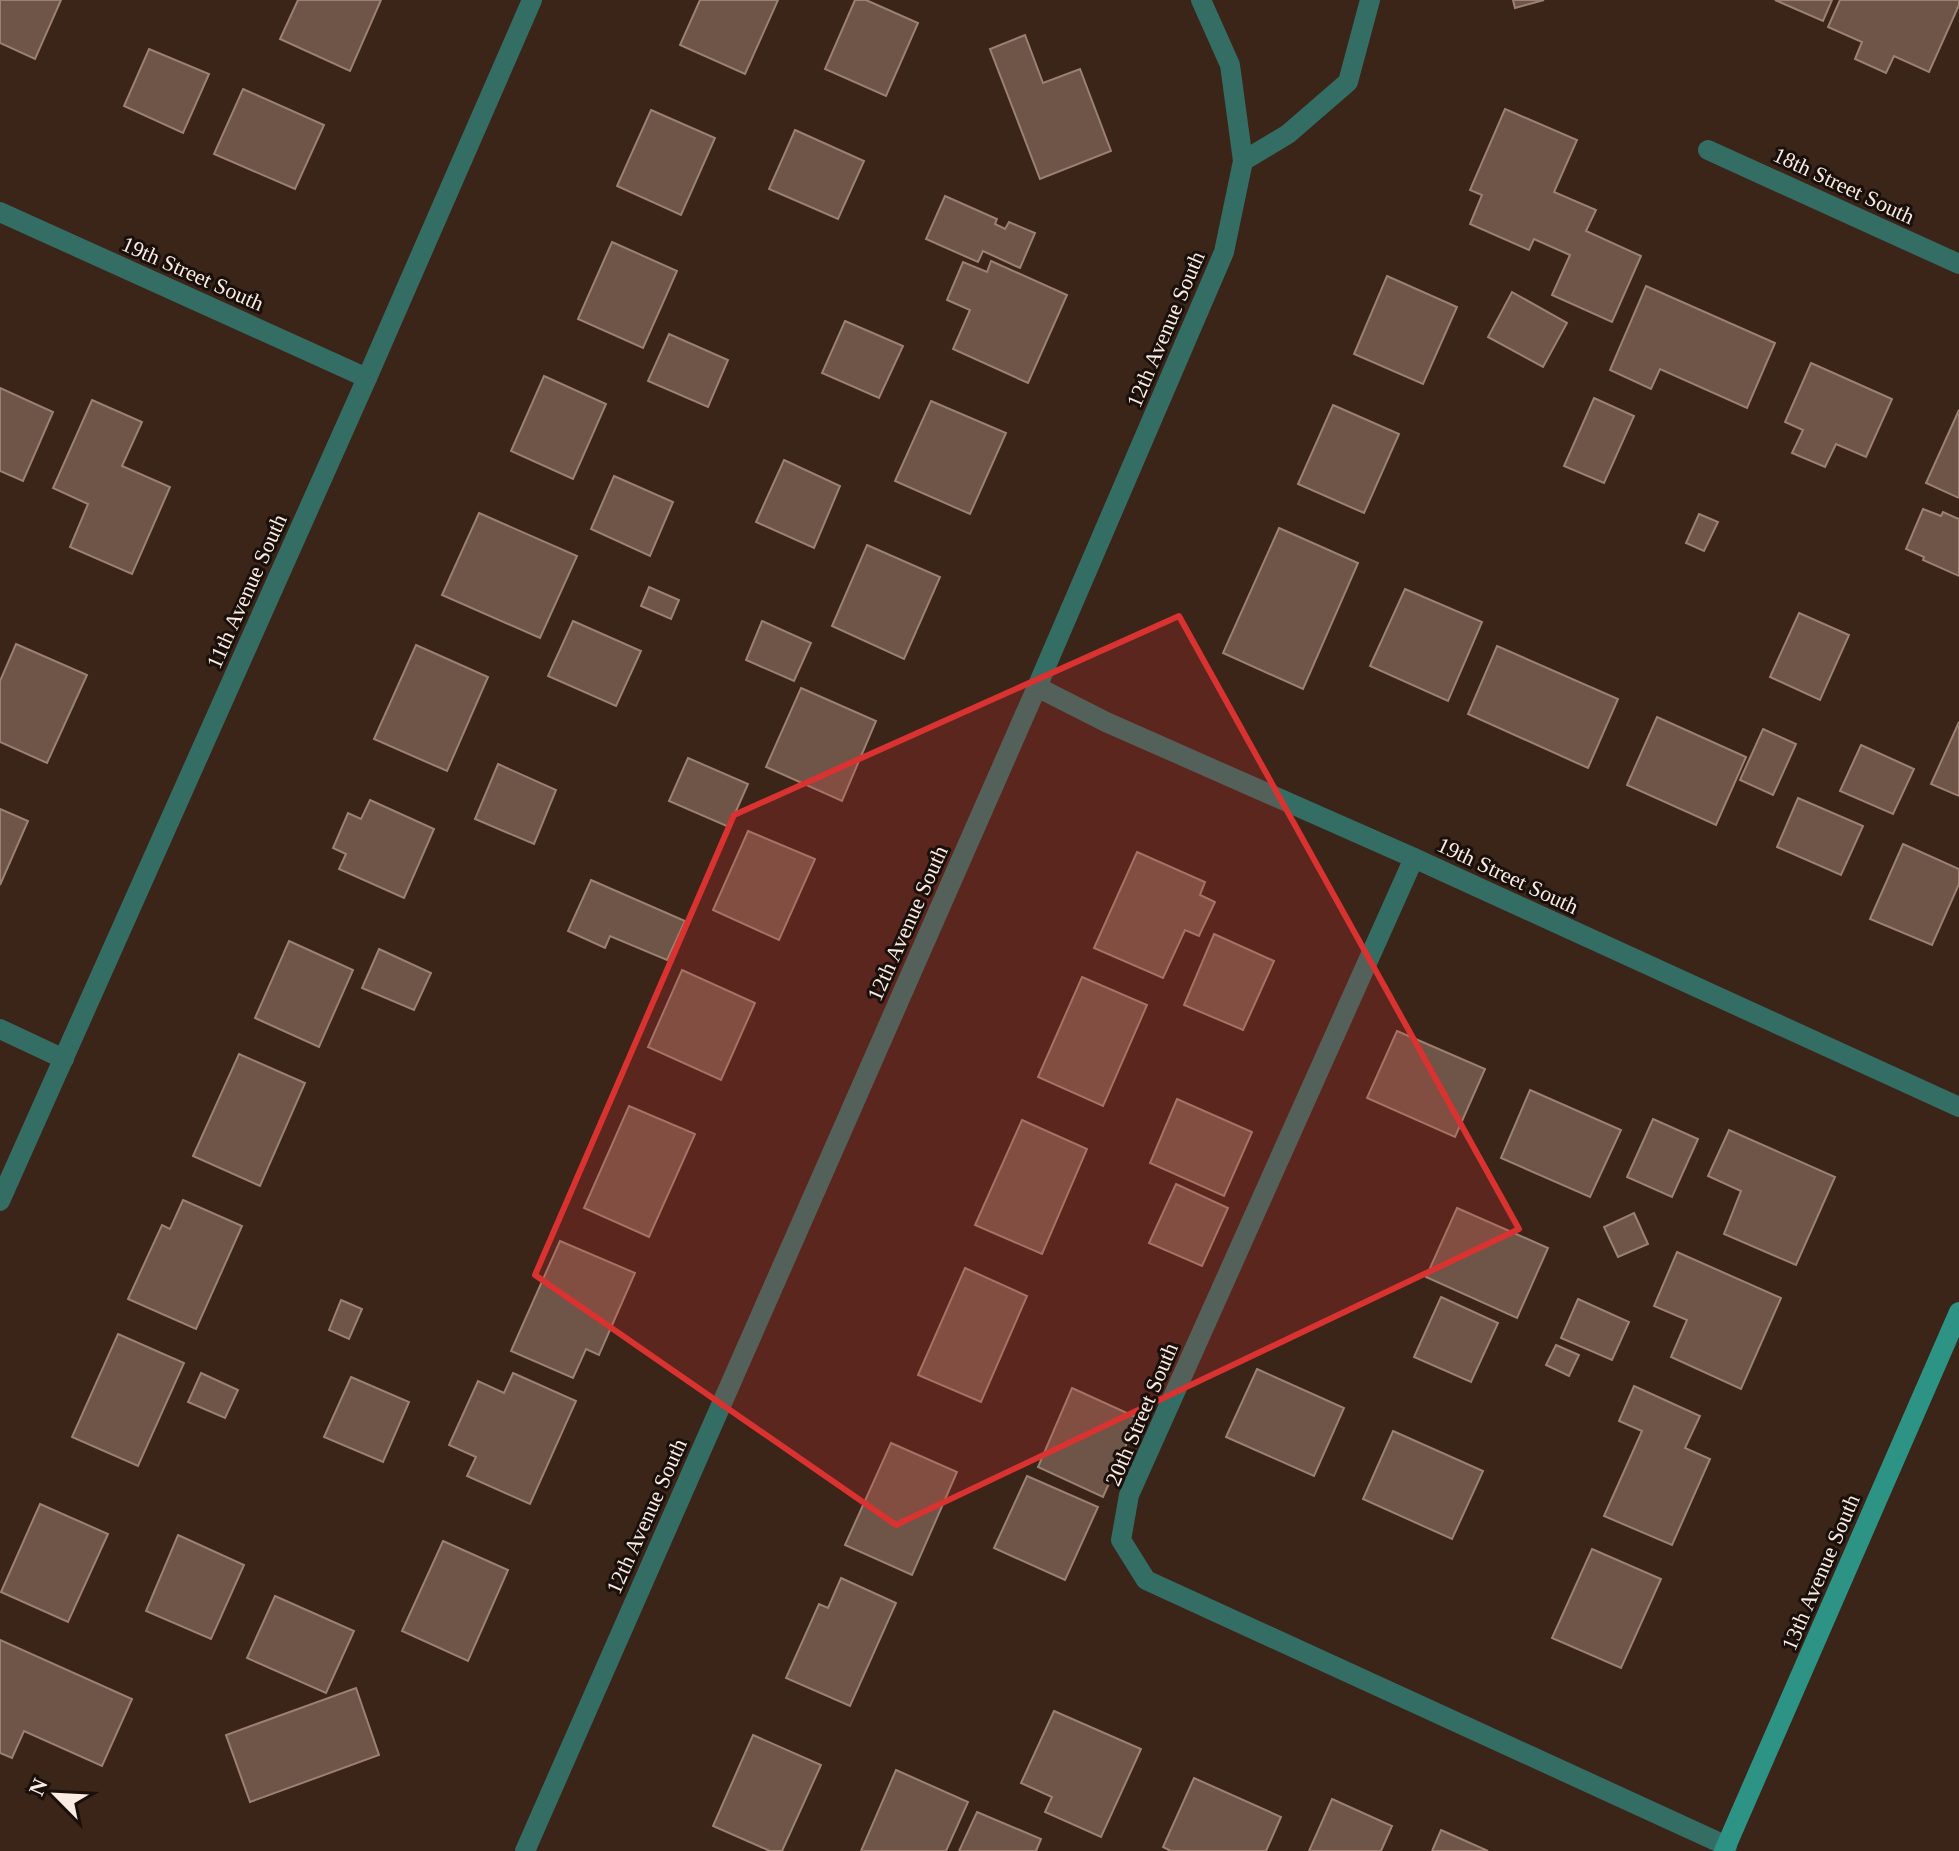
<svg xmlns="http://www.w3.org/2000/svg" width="1959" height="1851" font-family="Georgia,serif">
  <rect width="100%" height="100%" fill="#3b2418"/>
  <!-- building -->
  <g fill="#6e5547" stroke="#9c8172" stroke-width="2">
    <polygon points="0,0 61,0 35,59 0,43"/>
    <polygon points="298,0 381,0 350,71 280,39"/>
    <polygon points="700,0 778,0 745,74 680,45"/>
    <polygon points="855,0 866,0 918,23 886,96 825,69"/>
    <polygon points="1513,0 1544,0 1515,8"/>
    <polygon points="1775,0 1832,0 1823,21"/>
    <polygon points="1840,0 1959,0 1959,5 1929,72 1894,56 1886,73 1855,59 1862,42 1828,27"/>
    <polygon points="1025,35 1043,83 1080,69 1111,151 1040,179 990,49"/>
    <polygon points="149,49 209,74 183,133 124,106"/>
    <polygon points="243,89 324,125 295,189 214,154"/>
    <polygon points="1505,109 1577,140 1554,192 1596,210 1586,231 1641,256 1612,322 1552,295 1570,255 1534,239 1529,250 1470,224 1482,195 1470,190"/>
    <polygon points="651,110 715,138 681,215 617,186"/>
    <polygon points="795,130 864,161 838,219 769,189"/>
    <polygon points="945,196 997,219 995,224 1005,229 1009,222 1035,233 1020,268 983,251 978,262 926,239"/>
    <polygon points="612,242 677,271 643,348 578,319"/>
    <polygon points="991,261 1067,295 1028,383 953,349 970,310 947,300 963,262 987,272"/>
    <polygon points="1387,276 1457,307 1423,384 1354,354"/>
    <polygon points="1646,286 1775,343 1747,408 1660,369 1651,389 1610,370"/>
    <polygon points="1512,292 1567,323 1543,367 1488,337"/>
    <polygon points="845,321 903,346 879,398 822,373"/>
    <polygon points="669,334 728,360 708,407 648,381"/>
    <polygon points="1811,363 1892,399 1866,457 1836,444 1825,467 1792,453 1803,430 1785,422"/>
    <polygon points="544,376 606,404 573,479 511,451"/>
    <polygon points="0,388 53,412 23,481 0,471"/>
    <polygon points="1594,398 1634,416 1604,483 1564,466"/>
    <polygon points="92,400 142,422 122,466 170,487 132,574 70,547 88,504 53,488"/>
    <polygon points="931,401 1006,433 970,514 895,481"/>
    <polygon points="1333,405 1399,434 1364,513 1298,484"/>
    <polygon points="1959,410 1959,498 1926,483"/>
    <polygon points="784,460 840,486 814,548 756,522"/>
    <polygon points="614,476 673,502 650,556 591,529"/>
    <polygon points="1923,509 1941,516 1943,512 1959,519 1959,576 1923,560 1924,557 1906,549"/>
    <polygon points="479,513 577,556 540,638 442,595"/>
    <polygon points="1699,514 1718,522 1704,551 1686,543"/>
    <polygon points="1279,528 1358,563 1303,689 1223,653"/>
    <polygon points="867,545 940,577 904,659 832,626"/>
    <polygon points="649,587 679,600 671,619 641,606"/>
    <polygon points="1405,589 1482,622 1448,701 1370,666"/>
    <polygon points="1799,613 1849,635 1820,700 1770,677"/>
    <polygon points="573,621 641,651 616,706 548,676"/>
    <polygon points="762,621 811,643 794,681 746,660"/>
    <polygon points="16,644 87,675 47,763 0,742 0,681"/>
    <polygon points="416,645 488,677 447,771 374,739"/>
    <polygon points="1497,646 1618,699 1588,768 1468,714"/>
    <polygon points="801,688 876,721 842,801 766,767"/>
    <polygon points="1657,717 1746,757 1716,825 1627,785"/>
    <polygon points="1959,722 1959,796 1931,784"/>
    <polygon points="1763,729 1796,744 1773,795 1740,780"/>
    <polygon points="1861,745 1914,769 1893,814 1840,791"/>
    <polygon points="688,758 748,784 729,827 669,801"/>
    <polygon points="498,764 556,790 534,844 475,819"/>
    <polygon points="1798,798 1863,826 1841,875 1777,847"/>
    <polygon points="370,800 434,829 404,898 339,869 346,854 333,848 348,813 361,819"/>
    <polygon points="0,809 28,821 0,885"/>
    <polygon points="748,831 815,859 779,940 713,910"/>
    <polygon points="1903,844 1959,869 1959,884 1932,945 1870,919"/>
    <polygon points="1137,852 1205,882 1200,895 1215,902 1199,936 1185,930 1163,978 1094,948"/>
    <polygon points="591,880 685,921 667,960 610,936 605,948 568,931"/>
    <polygon points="1214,934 1274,961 1243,1030 1184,1005"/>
    <polygon points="289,941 353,970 319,1047 255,1018"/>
    <polygon points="379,949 431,973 414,1010 362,988"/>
    <polygon points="682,970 755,1003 721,1080 648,1047"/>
    <polygon points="1082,977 1147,1005 1103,1106 1038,1077"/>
    <polygon points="1397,1031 1485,1069 1455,1137 1367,1098"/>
    <polygon points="239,1054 305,1083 260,1186 193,1156"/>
    <polygon points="1530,1090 1621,1130 1590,1197 1501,1158"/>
    <polygon points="1177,1099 1252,1132 1224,1196 1150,1163"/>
    <polygon points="629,1106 695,1134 649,1237 584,1208"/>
    <polygon points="1653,1119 1698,1139 1672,1197 1627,1177"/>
    <polygon points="1022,1120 1087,1149 1042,1254 975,1225"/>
    <polygon points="1729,1130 1835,1177 1796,1265 1724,1234 1741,1191 1708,1176"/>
    <polygon points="1176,1184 1228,1208 1202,1266 1149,1243"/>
    <polygon points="183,1200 242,1226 196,1329 128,1299 162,1225 170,1229"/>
    <polygon points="1457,1208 1548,1248 1517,1318 1426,1277"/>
    <polygon points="1634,1213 1648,1244 1618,1257 1604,1227"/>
    <polygon points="560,1241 635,1273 599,1355 586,1349 573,1378 511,1351"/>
    <polygon points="1677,1252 1781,1298 1741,1389 1671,1357 1687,1320 1654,1306"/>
    <polygon points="965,1268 1027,1296 981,1402 918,1375"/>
    <polygon points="1441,1297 1498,1323 1471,1382 1414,1357"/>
    <polygon points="1578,1299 1629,1322 1612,1360 1561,1338"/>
    <polygon points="341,1300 362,1309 349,1339 329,1330"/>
    <polygon points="118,1334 184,1363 138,1466 72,1437"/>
    <polygon points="1556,1345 1579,1355 1569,1376 1546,1365"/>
    <polygon points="1257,1369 1344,1408 1314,1476 1226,1437"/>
    <polygon points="201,1373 238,1390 225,1418 188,1402"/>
    <polygon points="513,1373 576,1401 530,1504 467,1476 476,1457 449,1445 478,1381 504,1393"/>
    <polygon points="351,1377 409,1402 383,1462 324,1437"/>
    <polygon points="1634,1386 1700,1416 1685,1448 1710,1459 1672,1545 1604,1516 1642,1431 1619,1421"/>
    <polygon points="1072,1388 1138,1418 1103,1497 1038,1467"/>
    <polygon points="1393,1431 1483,1471 1452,1539 1363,1499"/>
    <polygon points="891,1443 957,1472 912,1575 845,1545"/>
    <polygon points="1027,1476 1098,1507 1065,1580 994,1548"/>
    <polygon points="40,1504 108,1534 68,1622 1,1592"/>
    <polygon points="178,1535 244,1565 211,1639 146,1611"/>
    <polygon points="443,1541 508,1570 468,1661 402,1631"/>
    <polygon points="1592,1549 1661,1579 1621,1668 1552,1638"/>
    <polygon points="841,1578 896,1603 850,1706 786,1678 819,1604 828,1608"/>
    <polygon points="275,1596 354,1631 326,1693 247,1658"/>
    <polygon points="0,1640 132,1699 102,1766 24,1731 12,1758 0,1753"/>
    <polygon points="356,1688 379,1755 250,1802 226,1735"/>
    <polygon points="1054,1711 1141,1749 1101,1837 1045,1812 1052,1797 1021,1783"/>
    <polygon points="753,1735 821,1765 782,1851 770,1851 713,1826"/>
    <polygon points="896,1770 968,1802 946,1851 861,1851"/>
    <polygon points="1194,1778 1281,1817 1266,1851 1171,1851 1163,1847"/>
    <polygon points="1332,1799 1392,1826 1381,1851 1309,1851"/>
    <polygon points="977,1812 1041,1839 1036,1851 959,1851"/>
    <polygon points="1441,1830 1488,1851 1432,1851"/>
  </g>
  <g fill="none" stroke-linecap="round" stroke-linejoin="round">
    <!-- street -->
    <g stroke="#346d64" stroke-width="20">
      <polyline points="1708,150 1959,264"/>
      <polyline points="1243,161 1288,134 1348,82 1370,0"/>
      <polyline points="0,212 367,378"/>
      <polyline points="1037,687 1106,722 1414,858 1959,1107"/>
      <polyline points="1414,858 1129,1495 1121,1540 1146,1580 1727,1846"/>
      <polyline points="0,1029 64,1059"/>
      <polyline points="0,1201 367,378 532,0"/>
      <polyline points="525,1851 1037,687 1224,252 1243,161 1230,65 1201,0"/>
    </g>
    <!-- secondary -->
    <polyline stroke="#2d9384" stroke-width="20" points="1724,1851 1959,1312"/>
  </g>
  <!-- marked area -->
  <path fill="#d83231" fill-opacity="0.2" stroke="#d83231" stroke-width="6" stroke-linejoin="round" d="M1179,616L1519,1229L896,1525L535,1275L734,815Z"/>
  <g text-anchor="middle" stroke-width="6" stroke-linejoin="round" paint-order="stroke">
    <!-- street labels -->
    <g font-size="22" fill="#faebe3" stroke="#1a100b">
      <text transform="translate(1844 185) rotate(25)" y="8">18th Street South</text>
      <text transform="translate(193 273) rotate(24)" y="8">19th Street South</text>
      <text transform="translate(1165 329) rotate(-67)" y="8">12th Avenue South</text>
      <text transform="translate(246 591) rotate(-66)" y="8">11th Avenue South</text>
      <text transform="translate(1508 875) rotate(25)" y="8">19th Street South</text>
      <text transform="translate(907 923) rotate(-66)" y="8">12th Avenue South</text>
      <text transform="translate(1141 1414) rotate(-67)" y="8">20th Street South</text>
      <text transform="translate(646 1516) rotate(-66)" y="8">12th Avenue South</text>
      <text transform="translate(1820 1572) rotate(-67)" y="8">13th Avenue South</text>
    </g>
  </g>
  <!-- north arrow -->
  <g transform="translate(56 1795) rotate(294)" stroke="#1a100b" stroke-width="6" paint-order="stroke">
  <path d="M0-6L14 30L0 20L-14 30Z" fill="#faebe3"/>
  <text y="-12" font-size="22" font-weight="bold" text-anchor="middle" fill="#faebe3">N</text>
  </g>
</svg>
